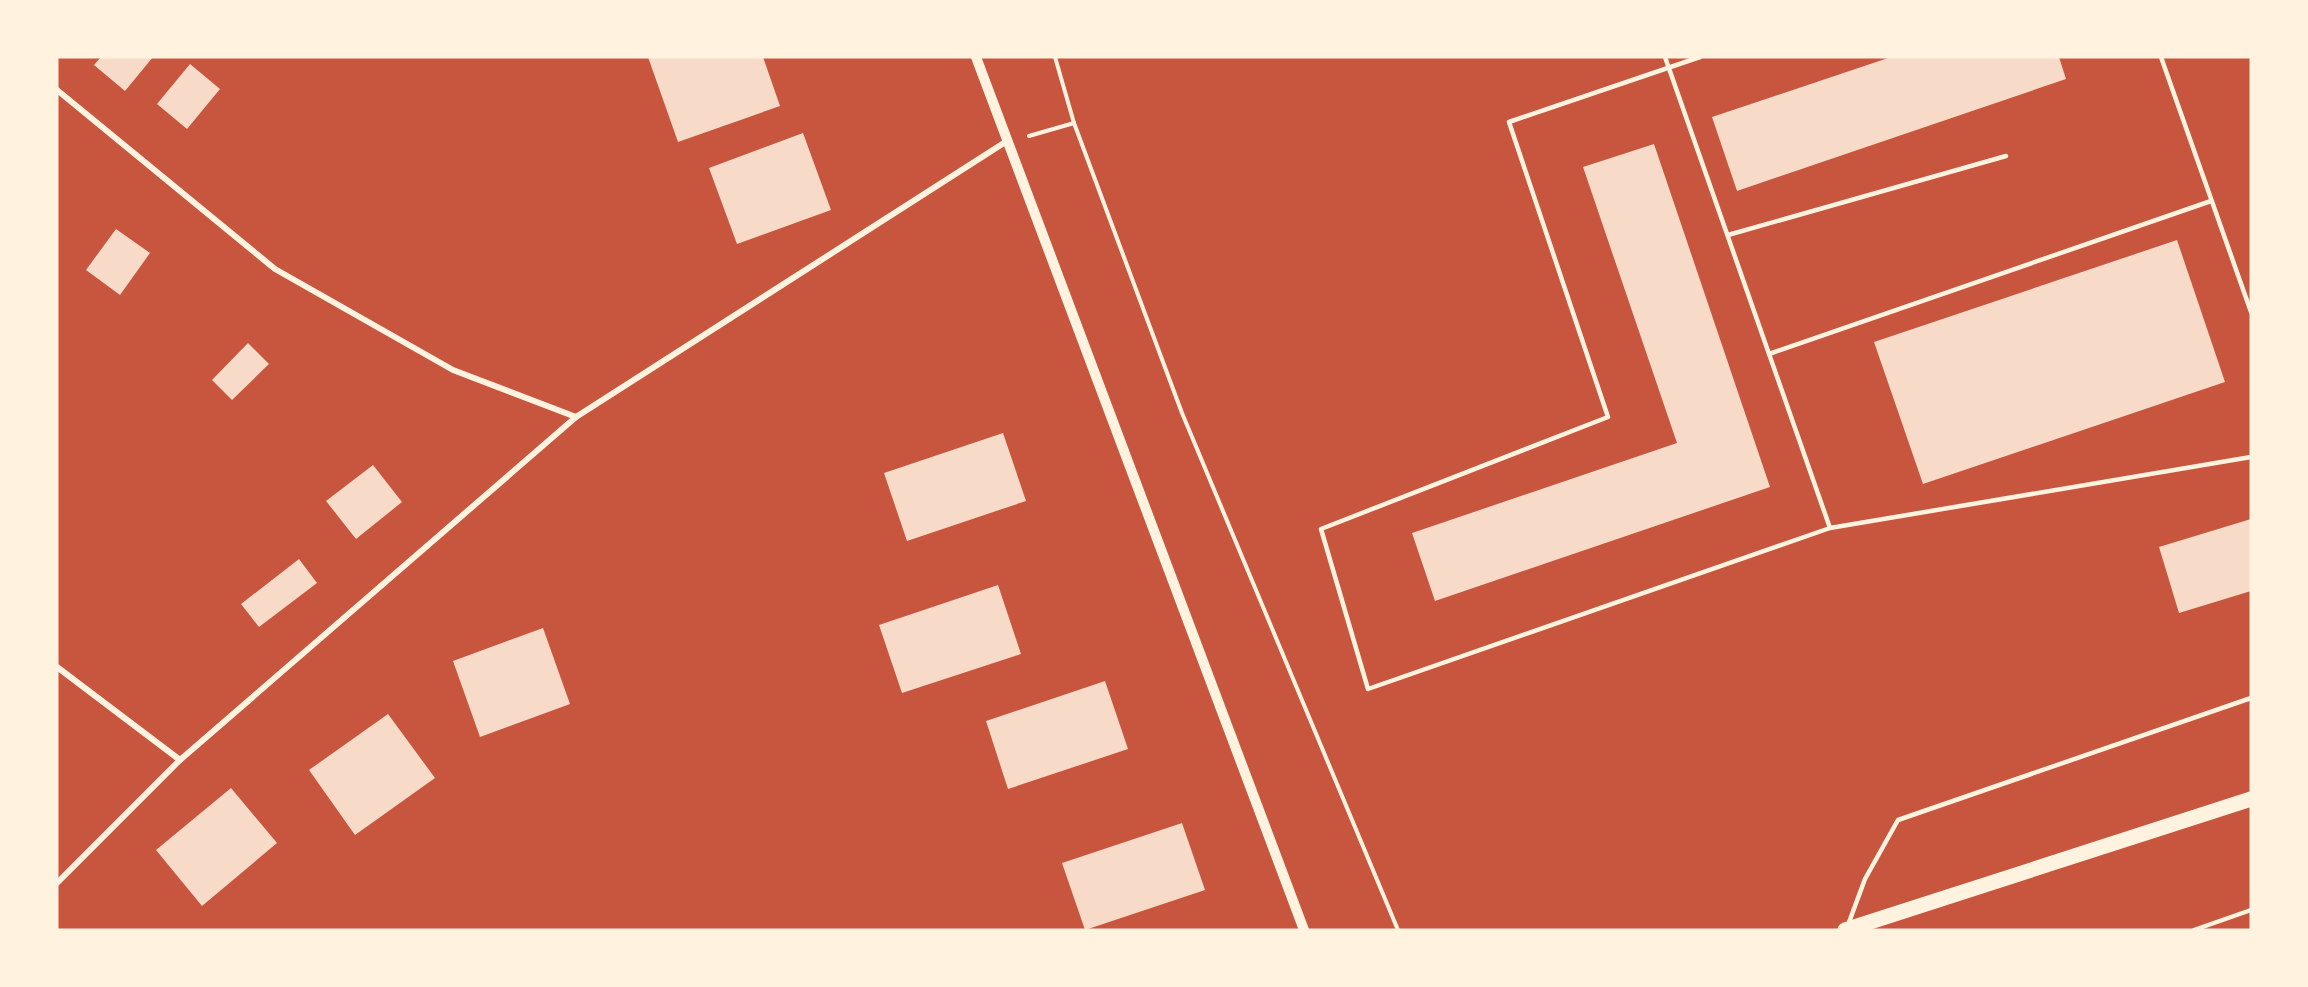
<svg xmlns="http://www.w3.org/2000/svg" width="2308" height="987" font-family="'IBM Plex Serif',serif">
  <rect width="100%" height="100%" fill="#c8553d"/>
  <!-- building -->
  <g fill="#f7dbc8">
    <polygon points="101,57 153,57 125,91 94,65"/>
    <polygon points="648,57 763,57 780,106 678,142"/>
    <polygon points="1891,57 2059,57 2066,79 1737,191 1712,117"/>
    <polygon points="190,64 220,89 187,129 157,104"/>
    <polygon points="803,133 831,210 737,244 709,168"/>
    <polygon points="1654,144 1770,487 1435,601 1412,533 1677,443 1583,167"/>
    <polygon points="116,229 150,253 120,295 86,270"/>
    <polygon points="2177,240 2225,382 1923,484 1874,342"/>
    <polygon points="248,343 269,364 232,400 212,380"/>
    <polygon points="1003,433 1026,501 907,541 884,473"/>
    <polygon points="373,465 402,502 356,539 326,501"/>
    <polygon points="2251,519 2251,591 2179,613 2159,547"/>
    <polygon points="299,559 317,583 259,627 241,604"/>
    <polygon points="998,585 1021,654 902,693 879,625"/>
    <polygon points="543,628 570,704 480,737 453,661"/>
    <polygon points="1105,681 1128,749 1008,789 986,721"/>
    <polygon points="388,714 435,778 355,835 309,770"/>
    <polygon points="231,788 277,843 202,906 156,850"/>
    <polygon points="1182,823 1205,890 1085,930 1062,863"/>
  </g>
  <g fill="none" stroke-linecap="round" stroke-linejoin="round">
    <!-- path -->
    <g stroke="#fff3e0" stroke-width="4">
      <polyline points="1055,57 1074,123"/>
      <polyline points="1029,136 1074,123 1182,413 1398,930"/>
    </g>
    <!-- service -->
    <g stroke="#fff3e0" stroke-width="4.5">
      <polyline points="1665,57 1830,528 2251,457"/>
      <polyline points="1700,57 1509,122 1608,417 1321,529 1368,689 1830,528"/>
      <polyline points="2161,57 2251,312"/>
      <polyline points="1728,235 2006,156"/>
      <polyline points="1769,354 2211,201"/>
      <polyline points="1848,925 1865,879 1898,820 2251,698"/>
      <polyline points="2194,930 2251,910"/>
    </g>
    <!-- minor -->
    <g stroke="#fff3e0" stroke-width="6">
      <polyline points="57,90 275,269 453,370 576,417"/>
      <polyline points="57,667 180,760"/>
      <polyline points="57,883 180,760 576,417 1007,141"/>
    </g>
    <!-- tertiary -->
    <polyline stroke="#fff3e0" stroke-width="10" points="976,57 1304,930"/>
    <!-- primary -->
    <polyline stroke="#fff3e0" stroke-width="15" points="1845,930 2251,799"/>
  </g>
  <!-- border -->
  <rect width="2308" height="987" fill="none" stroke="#fff3e0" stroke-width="117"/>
</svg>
